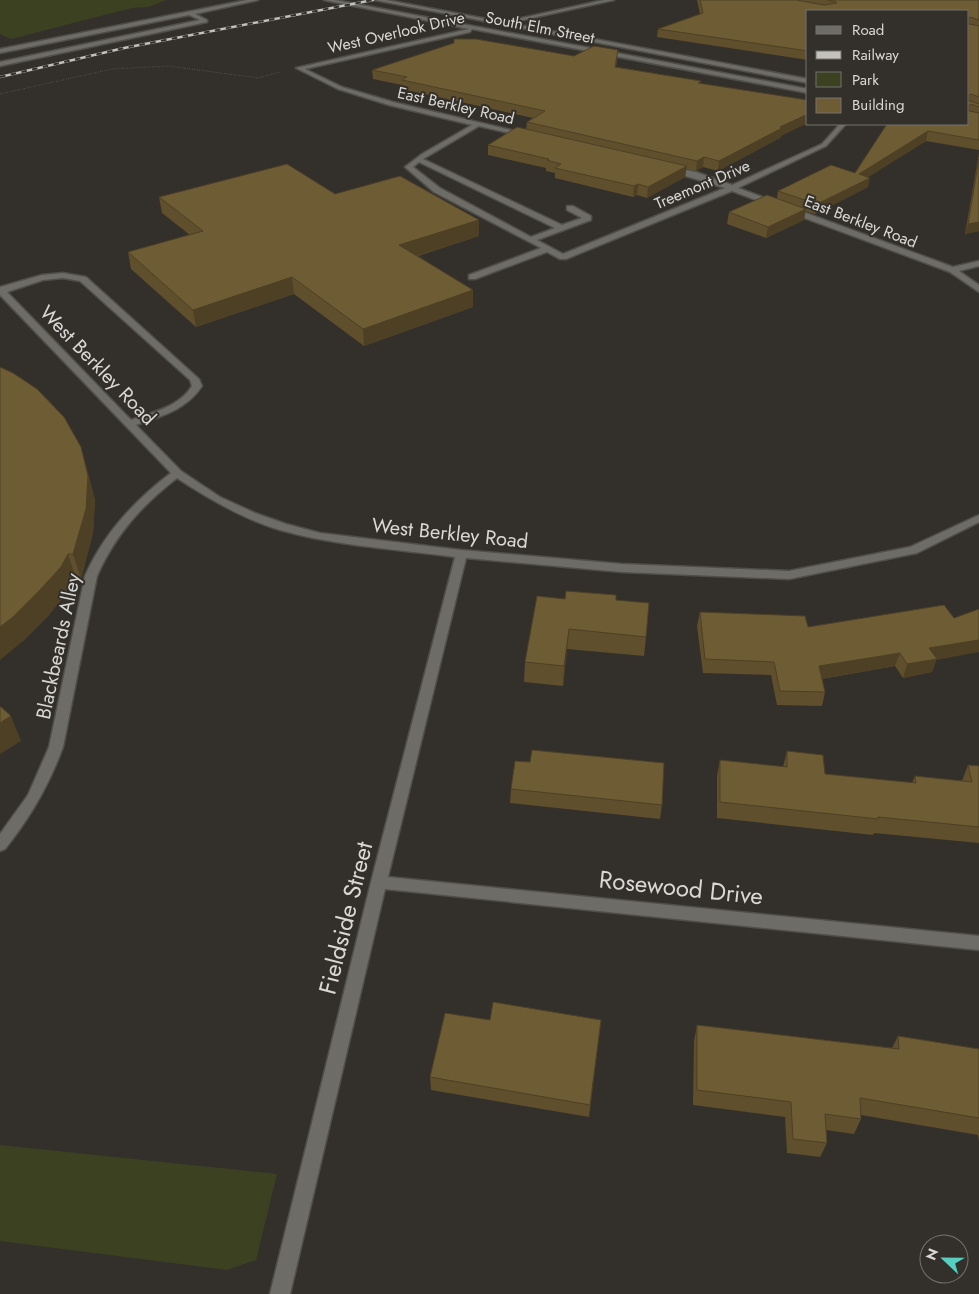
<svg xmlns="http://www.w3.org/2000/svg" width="979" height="1294" font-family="Jost,sans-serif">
  <rect width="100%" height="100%" fill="#33302b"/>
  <!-- green -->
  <g fill="#3b4121">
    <polygon points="0,0 166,0 148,7 132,8 11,39 0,34"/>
    <polygon points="0,1145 277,1174 256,1260 227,1270 0,1241"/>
  </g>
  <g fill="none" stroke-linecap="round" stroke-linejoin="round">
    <defs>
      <g id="minor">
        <polygon points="247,0 258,0 195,14 207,20 207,22 0,66 0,62 200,20 189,15 0,53 0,49"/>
        <path d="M324,0H335L808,89V93L472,29L470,32L305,69L342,87L393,102L528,134V136L526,137L479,126L423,159L562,225L582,218L567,210V206H573L591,216V220L537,240L563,254L725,188L666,170V166L696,172L732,185L822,144L840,124H846L826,146L738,188L953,267L979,261V266L959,271L979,285V292L950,272L732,191L566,259H560L547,252L475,279H469V275L541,248L434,192L405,167L422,154L472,125L389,105L338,89L296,68L469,29ZM419,162L555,228L531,237L440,188L413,167Z"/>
        <polygon points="375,0 386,0 503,22 604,0 614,0 509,23 808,79 808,83"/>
        <path d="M63,273L86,277L199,379L202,386C186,410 162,416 136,425L181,471L220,497L255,513L286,524L320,533L461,550L622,564L789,571L910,547L979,515V522L917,553L789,579L622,572L466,558L388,877L979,936V950L385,889L290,1294H270L371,882L455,557C397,549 336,546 280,530C243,519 209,499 177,478C142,505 115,535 97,576L63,747C49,785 30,818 5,849L0,851V834L28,795L49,747L85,576C104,533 134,501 171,473L0,295V287L42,275ZM63,278L80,281L190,380L192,386C179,407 153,412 131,420L7,292L43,280Z"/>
      </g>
    </defs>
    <!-- minor casing -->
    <use href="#minor" stroke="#4f4e4a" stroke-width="3"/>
    <!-- path -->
    <polyline stroke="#74726e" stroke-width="1" stroke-dasharray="0.5 2" stroke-linecap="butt" points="0,94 112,69 168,66 258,78 280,72"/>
    <!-- minor -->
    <use href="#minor" fill="#6e6c66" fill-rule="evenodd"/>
    <defs>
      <polyline id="rail" points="0,77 124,48 373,0"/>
    </defs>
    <!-- rail casing -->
    <use href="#rail" stroke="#c2c1be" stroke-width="2.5"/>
    <!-- rail -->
    <use href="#rail" stroke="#33302b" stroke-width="2" stroke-dasharray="5.5" stroke-linecap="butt"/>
  </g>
  <!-- wall -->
  <g fill="#5f4f2d">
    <polygon points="697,0 979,0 979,150 926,141 868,177 868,187 815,214 805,211 804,220 766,238 727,224 729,212 777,198 778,191 855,173 887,124 968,124 968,11 808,11 808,60 657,37 658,29 700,14"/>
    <polygon points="574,56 617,59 616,67 701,81 700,83 781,136 780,138 718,171 703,167 696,171 686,169 685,177 647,198 637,195 633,197 555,178 555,173 546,171 546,168 488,155 488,145 526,129 527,122 533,118 402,89 402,85 373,79 372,70"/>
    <polygon points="979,153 979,231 965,234"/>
    <polygon points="335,194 479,236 418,256 473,290 473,307 364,346 294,294 196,327 131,269 128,252 190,235 162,213 159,197"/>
    <polygon points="81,447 95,500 93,533 81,579 76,579 68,591 48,616 22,642"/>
    <polygon points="565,599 616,600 646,637 644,656 567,649 563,686 524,682 525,662"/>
    <polygon points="700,612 936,660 932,672 903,678 895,666 822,679 825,692 822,706 777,705 771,675 703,673 697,626"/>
    <polygon points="787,751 825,774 912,783 915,776 962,781 968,765 979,766 979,843 874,833 873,835 717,818 717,776 720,760 783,767"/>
    <polygon points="530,762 662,805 660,819 510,803 511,789"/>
    <polygon points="490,1020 601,1020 589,1117 431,1090 430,1077"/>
    <polygon points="697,1025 892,1048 898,1036 979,1049 979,1141 978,1135 861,1115 861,1119 854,1134 826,1130 827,1143 820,1157 787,1153 785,1117 693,1105 694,1041"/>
  </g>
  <!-- shaded-wall -->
  <g fill="#4d4024">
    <polygon points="808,114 808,123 781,136 780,138 718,171 719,161 780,127"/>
    <polygon points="928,131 926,141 857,184 859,174"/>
    <polygon points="704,157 703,167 696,171 697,161"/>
    <polygon points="687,166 685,177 647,198 648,187"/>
    <polygon points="870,178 868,187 815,214 817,204"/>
    <polygon points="638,184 637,195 633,197 634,186"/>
    <polygon points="806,209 804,220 766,238 768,227"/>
    <polygon points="479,220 479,236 400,261 399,245"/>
    <polygon points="979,222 979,231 965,234 968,224"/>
    <polygon points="292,277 294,294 196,327 193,310"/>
    <polygon points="473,290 473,307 364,346 363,329"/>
    <polygon points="81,447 95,500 93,533 81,579 73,554"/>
    <polygon points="68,554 76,579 68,591 48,616 22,642 0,660 0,627"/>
    <polygon points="569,629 567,649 563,686 564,666"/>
    <polygon points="979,640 979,652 936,660 932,672 903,678 907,664 929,648"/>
    <polygon points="900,653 895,666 815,680 819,666"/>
    <polygon points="11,716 21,741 0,754 0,723"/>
  </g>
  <!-- building -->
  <g fill="#6e5c34" stroke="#4d4024">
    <polygon points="700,0 796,0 824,5 837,3 836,2 828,0 979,0 979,20 970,17 968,19 969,24 979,26 979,97 971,94 968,96 969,101 979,104 979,107 971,104 968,106 969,111 979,113 979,140 928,131 859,174 870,178 817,204 778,191 831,165 855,173 887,124 968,124 968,11 808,11 808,51 658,29 703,13"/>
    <polygon points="454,39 476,39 574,56 594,46 618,50 615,67 701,81 698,83 808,100 808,114 780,127 782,128 719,161 704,157 697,161 527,122 545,111 402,80 407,77 372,70 454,43"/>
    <polygon points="517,127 687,166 648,187 638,184 634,186 555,168 561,164 547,160 549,159 488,145"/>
    <polygon points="979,159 979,222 968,224"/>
    <polygon points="287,164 335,194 400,176 479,220 399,245 473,290 363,329 292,277 193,310 128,252 203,231 159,197"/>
    <polygon points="767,195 806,209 768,227 729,212"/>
    <polygon points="0,367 13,373 37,389 64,417 81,447 88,476 86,509 73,554 68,554 61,567 39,591 13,617 0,627"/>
    <polygon points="566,591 616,595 616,600 649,603 646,637 569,629 564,666 525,662 537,596 565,599"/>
    <polygon points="944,605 954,618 979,609 979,640 929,648 937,659 907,664 900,653 819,666 825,692 780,691 774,662 705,659 700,612 805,616 808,627"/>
    <polygon points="0,706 11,716 0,723"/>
    <polygon points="532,750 664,763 662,805 511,789 515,761 530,762"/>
    <polygon points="787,751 823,755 825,774 916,783 915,776 972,782 968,765 979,766 979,827 878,817 878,819 720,802 720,760 787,767"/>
    <polygon points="493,1002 601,1020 590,1105 430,1077 445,1013 490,1020"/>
    <polygon points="697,1025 899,1049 898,1036 979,1049 979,1118 860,1098 861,1119 825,1114 827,1143 793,1139 791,1102 697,1090"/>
  </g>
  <g text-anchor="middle" stroke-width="4" stroke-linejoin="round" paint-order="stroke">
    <!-- far-street labels -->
    <g font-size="16" fill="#d9d8d5" stroke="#33302b">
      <text transform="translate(540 27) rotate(11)" y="6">South Elm Street</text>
      <text transform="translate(396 32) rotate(-13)" y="6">West Overlook Drive</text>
      <text transform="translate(456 105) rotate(13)" y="6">East Berkley Road</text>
      <text transform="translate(702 184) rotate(-23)" y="6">Treemont Drive</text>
      <text transform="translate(861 221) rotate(21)" y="6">East Berkley Road</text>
    </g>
    <!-- street labels -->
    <g font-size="20" fill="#d9d8d5" stroke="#33302b">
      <text transform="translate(98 365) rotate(46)" y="7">West Berkley Road</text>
      <text transform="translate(450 533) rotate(6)" y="7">West Berkley Road</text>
      <text transform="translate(58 646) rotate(-78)" y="7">Blackbeards Alley</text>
    </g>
    <!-- near-street labels -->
    <g font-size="24" fill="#d9d8d5" stroke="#33302b">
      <text transform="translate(681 888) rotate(6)" y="8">Rosewood Drive</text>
      <text transform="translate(346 918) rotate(-76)" y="8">Fieldside Street</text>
    </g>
  </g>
  <!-- legend -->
  <rect x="806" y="10" width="162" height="115" fill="#33302b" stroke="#75736f"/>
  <rect x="816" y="26" width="25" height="8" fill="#6e6c66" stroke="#75736f"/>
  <text x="852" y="35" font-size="15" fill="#d9d8d5">Road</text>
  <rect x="816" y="51" width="25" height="8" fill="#c2c1be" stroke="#75736f"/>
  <text x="852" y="60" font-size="15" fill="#d9d8d5">Railway</text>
  <rect x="816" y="72" width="25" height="15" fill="#3b4121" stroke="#75736f"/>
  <text x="852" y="85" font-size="15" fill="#d9d8d5">Park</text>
  <rect x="816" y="98" width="25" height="15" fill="#6e5c34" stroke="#75736f"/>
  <text x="852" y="110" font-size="15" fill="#d9d8d5">Building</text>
  <!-- north arrow -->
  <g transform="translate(944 1259) rotate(292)"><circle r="24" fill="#33302b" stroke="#75736f"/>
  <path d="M0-4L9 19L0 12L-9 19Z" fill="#58cec0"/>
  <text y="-8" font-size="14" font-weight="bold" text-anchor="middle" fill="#d9d8d5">N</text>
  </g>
</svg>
